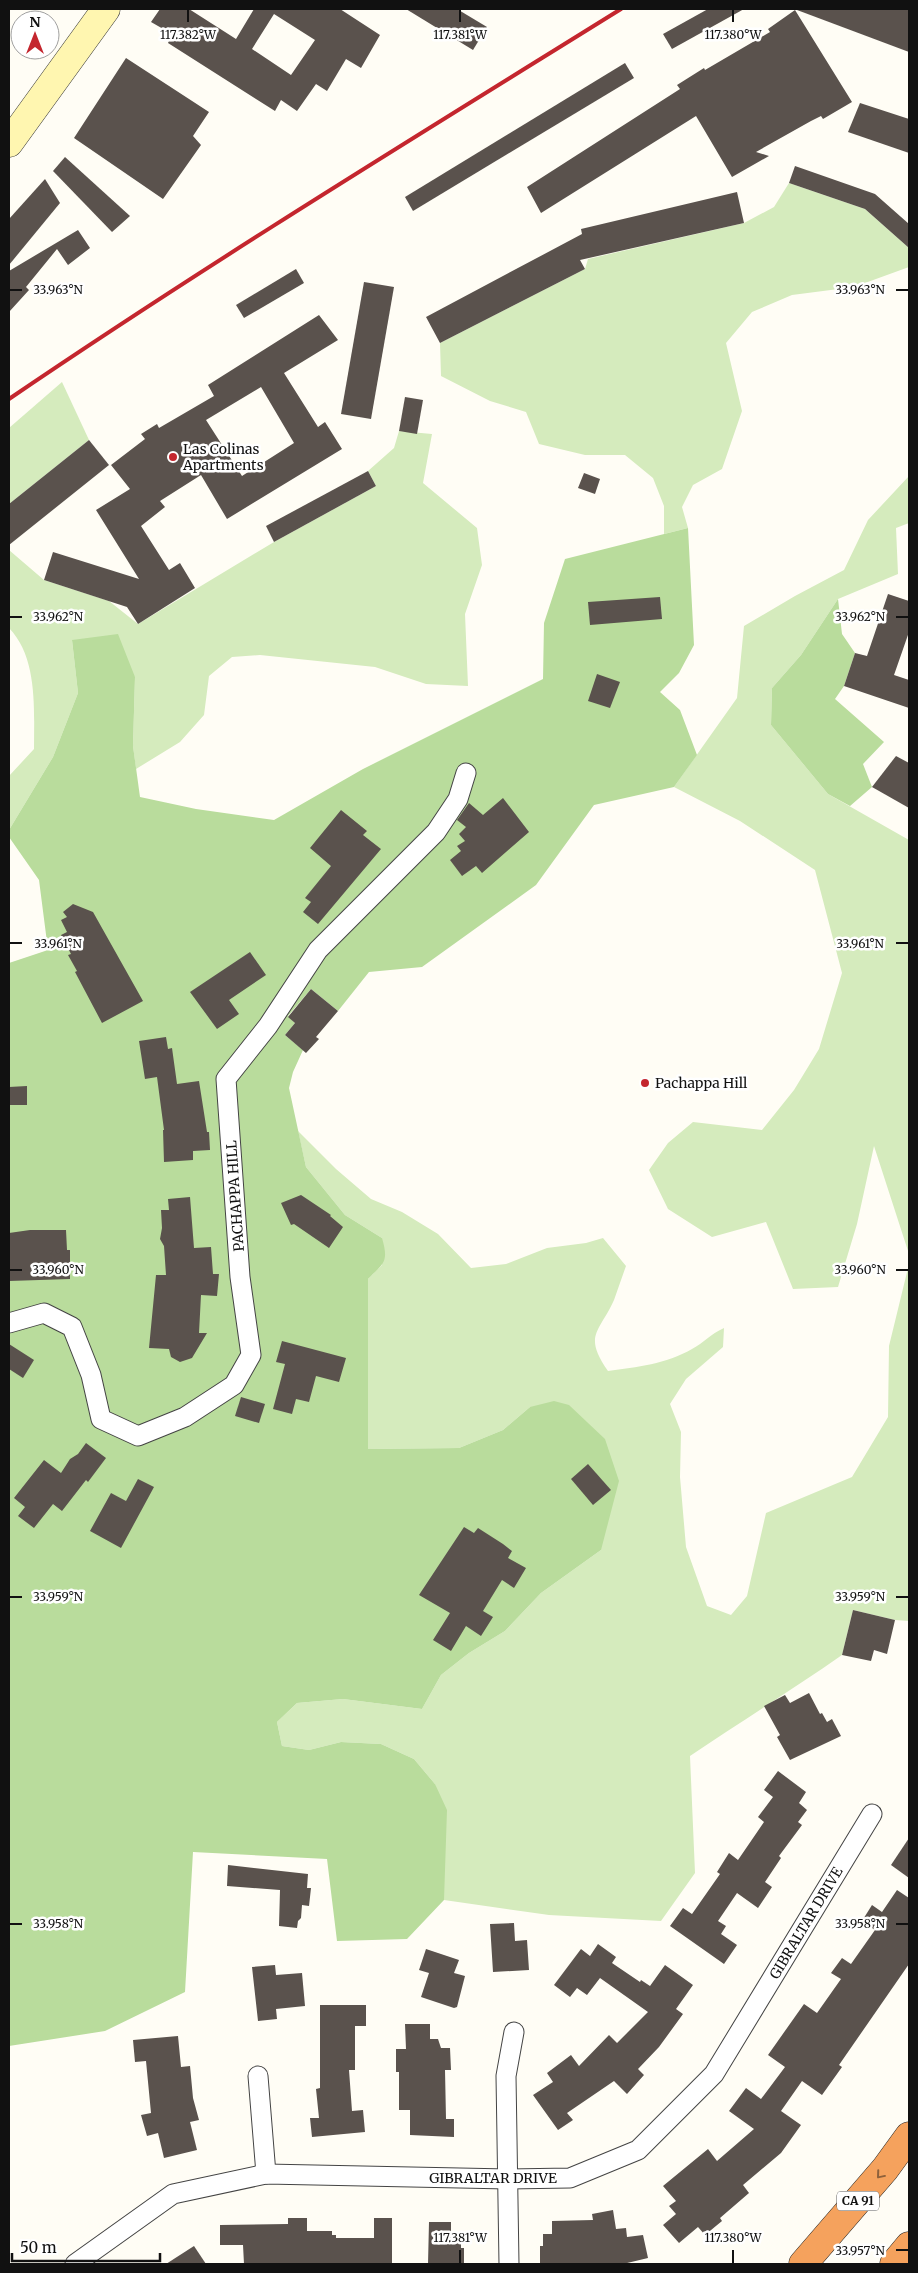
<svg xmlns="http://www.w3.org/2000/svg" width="918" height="2273" font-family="Merriweather,serif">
  <rect width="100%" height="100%" fill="#fffdf5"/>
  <!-- green -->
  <g fill="#d5ebbd">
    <polygon points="789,183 865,209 909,248 909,267 854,287 792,295 752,312 726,343 742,411 722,469 693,485 682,507 688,528 664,534 664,506 653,478 625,455 585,455 539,444 526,412 490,401 441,376 440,343 585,269 588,259 744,223 774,207"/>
    <polygon points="62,382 89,440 9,504 9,428"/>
    <path d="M399,431L432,434L423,483L477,528L482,565L465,614L468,686L426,684L375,667L260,655L232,657L209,676L204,715L180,742L136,769L133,746L135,677L72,640L78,693L53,757L9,830V776L34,749C34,709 38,658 9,628V550L44,580L109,601L138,624L274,542L376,486L368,471L394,448Z"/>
    <polygon points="909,476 909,523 896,528 898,574 838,599 801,655 772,688 771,725 828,794 909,840 909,1254 874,1146 857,1224 838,1287 793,1289 766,1222 712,1237 668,1209 649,1170 668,1143 693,1122 762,1130 794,1090 819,1049 842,973 815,870 740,821 674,787 737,698 744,626 795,596 844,570 868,520"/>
    <path d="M298,1131L336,1169L371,1199L402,1212L438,1234L471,1268L506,1264L547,1248L586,1243L603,1238L626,1266C622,1277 618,1289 614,1300C599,1333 583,1335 608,1371C637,1367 666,1364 692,1349C704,1343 710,1334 724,1328L723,1347L686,1379L670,1404L681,1432L680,1477L686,1547L707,1606L731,1615L747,1596L766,1513L852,1477L888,1417L889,1346L909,1264V1621L895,1620L853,1610L842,1655C792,1690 740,1722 690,1756L695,1873L661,1921L549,1915L444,1900V1862L435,1784L414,1759L381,1744L341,1742L309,1750L282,1746L277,1722L297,1703L343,1699L422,1709L441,1675L469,1653L505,1631L541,1593L601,1550L530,1407L503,1430L459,1448L368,1449V1279L382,1265V1238L345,1215L306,1167Z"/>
  </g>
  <!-- forest -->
  <g fill="#b9dc9c">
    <path d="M688,528L694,645L679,673L660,692L680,710L697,755L674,787L594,805L536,885L422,967L369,972L338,1011L311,989L288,1016L295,1023L285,1035L303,1050L293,1072L289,1088L306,1167L345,1215L382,1238C389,1262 384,1263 368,1279V1449L459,1448L503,1430L530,1407L554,1401L569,1405L605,1439L619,1481L601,1550L541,1593L505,1631L469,1653L441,1675L422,1709L343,1699L297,1703L277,1722L282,1746L309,1750L341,1742L381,1744L414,1759L435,1784L447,1810L444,1900L407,1939L337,1941L327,1859L193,1852L185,1992L105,2031L9,2046V963L48,950L39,880L9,837V830L53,757L78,693L72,640L118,634L135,677L133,746L140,797L196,809L274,820L363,769L543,679L544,623L565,559Z"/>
    <polygon points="838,599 842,634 855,653 844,686 835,699 884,742 863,764 872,787 850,806 828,794 771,725 772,688 801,655"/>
  </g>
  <!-- building -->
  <g fill="#5a524d" fill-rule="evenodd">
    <path d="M160,9H189L236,39L254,9H340L380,35L361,68L346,59L327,91L316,84L297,111L281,100L275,111L168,43L172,34L151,22ZM274,14L315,40L291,75L252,49Z"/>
    <polygon points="406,9 457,9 487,27 473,50"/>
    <polygon points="708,9 744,9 672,49 663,34"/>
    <polygon points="798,9 909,9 909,52 797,10"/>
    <polygon points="795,10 852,102 823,119 821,116 811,121 756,152 769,156 732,177 696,116 541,213 527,187 680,89 677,85 704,68 705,70 770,32 768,29"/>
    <polygon points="126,58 209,112 193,136 201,145 163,199 74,138"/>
    <polygon points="625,63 634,78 413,211 405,197"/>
    <polygon points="860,103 909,119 909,153 848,132"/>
    <polygon points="65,157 130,216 112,232 53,171"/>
    <polygon points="795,166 875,194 909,224 909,248 865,209 789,183"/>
    <polygon points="45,179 60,203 9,265 9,219"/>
    <polygon points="737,192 744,223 580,260 585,269 440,343 426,317 582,234 581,229"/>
    <polygon points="78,230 90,248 68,265 57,249 26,287 29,290 9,312 9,271"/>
    <polygon points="296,269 304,283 244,318 236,305"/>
    <polygon points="364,282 394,287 371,419 341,414"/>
    <path d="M319,315L338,340L284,373L318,427L325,422L342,449L227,519L201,475L160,501L165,507L141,526L169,570L180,563L195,588L138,624L127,607L44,580L53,552L139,579L96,510L130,489L111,465L145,439L141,434L157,424L159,428L214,396L208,385ZM261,387L294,443L242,476L206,420Z"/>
    <polygon points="405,397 423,400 417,434 399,431"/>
    <polygon points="89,440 109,465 9,545 9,504"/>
    <polygon points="368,471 376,486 274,542 266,526"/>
    <polygon points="584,473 600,479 595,494 578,488"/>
    <polygon points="888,594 909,601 909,632 894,675 909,680 909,708 844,686 855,653 867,656"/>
    <polygon points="660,597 662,619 590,625 588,602"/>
    <polygon points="597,674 620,682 610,708 588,701"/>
    <polygon points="896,756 909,763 909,808 872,787"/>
    <polygon points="503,798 529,832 482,873 476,866 462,876 450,860 461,851 457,846 465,841 459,834 466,827 457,820 469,803 483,815"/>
    <polygon points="341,810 367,831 363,835 381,849 318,924 303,912 311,902 305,898 331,866 310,848"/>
    <polygon points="73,904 93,912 143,1001 102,1023 75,972 77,971 68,955 71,954 61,935 67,932 61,920 67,917 63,912"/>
    <polygon points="250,952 266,975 229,1000 239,1014 217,1029 190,992"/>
    <polygon points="311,989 338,1011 316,1037 319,1039 306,1053 285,1035 295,1023 288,1017"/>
    <polygon points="166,1037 168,1049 172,1048 177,1084 199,1081 207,1132 209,1132 210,1150 193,1151 193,1160 164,1162 163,1130 164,1130 157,1077 145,1079 139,1041"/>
    <polygon points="27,1086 27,1105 9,1105 9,1087"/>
    <polygon points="301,1195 331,1215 330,1216 343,1227 329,1248 294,1224 291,1225 281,1203"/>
    <polygon points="190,1197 194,1248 211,1247 213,1274 219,1274 217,1296 201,1295 199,1333 207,1333 192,1358 180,1362 171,1357 169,1349 149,1348 156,1275 166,1275 164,1246 160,1239 162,1228 161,1210 169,1210 168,1199"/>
    <polygon points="30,1230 66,1230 67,1250 70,1250 70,1279 9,1281 9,1233"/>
    <polygon points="282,1341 346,1358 339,1382 316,1376 309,1402 296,1399 292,1414 273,1409 285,1364 276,1362"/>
    <polygon points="9,1344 34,1360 23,1378 9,1369"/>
    <polygon points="241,1397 265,1404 259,1423 235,1416"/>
    <polygon points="86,1443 106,1458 88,1482 86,1480 62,1511 53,1504 34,1528 18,1516 25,1507 14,1498 44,1460 61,1473 70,1459 78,1454"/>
    <polygon points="588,1464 611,1490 593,1505 571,1479"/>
    <polygon points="138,1479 154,1487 121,1548 90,1531 111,1493 126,1501"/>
    <polygon points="464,1527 474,1533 478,1528 503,1544 512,1551 508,1558 526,1568 514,1588 502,1580 483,1611 493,1617 481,1636 466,1626 451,1651 433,1640 450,1613 419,1595"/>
    <polygon points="853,1610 895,1620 887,1654 874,1650 871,1661 842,1655"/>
    <polygon points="809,1693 820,1714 822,1713 827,1722 832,1719 841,1736 790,1760 777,1737 780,1735 764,1706 785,1695 790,1703"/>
    <polygon points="778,1771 806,1792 799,1803 807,1810 798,1822 802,1825 779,1856 781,1858 765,1882 772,1887 758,1908 737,1893 718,1921 726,1926 721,1934 737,1945 724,1964 670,1926 683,1908 692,1914 720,1874 717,1872 729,1853 738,1860 764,1822 758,1817 773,1797 764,1790"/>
    <polygon points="909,1838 909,1878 891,1865"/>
    <polygon points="228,1865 308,1874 307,1888 311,1888 309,1906 302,1905 301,1918 298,1921 297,1928 279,1926 280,1890 227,1886"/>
    <polygon points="897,1890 909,1898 909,1964 839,2065 842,2067 822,2095 802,2081 781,2111 801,2125 781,2153 743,2185 749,2193 720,2218 722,2221 705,2235 698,2227 679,2243 663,2225 676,2214 669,2206 676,2201 663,2186 708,2149 717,2161 754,2129 729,2111 746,2088 761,2099 785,2067 768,2055 804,2004 817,2013 841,1979 831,1973 842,1958 851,1964 875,1930 862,1921 872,1905 882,1912"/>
    <polygon points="514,1923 515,1941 527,1940 529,1970 493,1972 490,1924"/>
    <polygon points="598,1944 616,1957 612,1963 640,1982 641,1980 650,1986 665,1965 693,1985 676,2009 683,2014 659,2047 638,2069 644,2075 627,2094 614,2081 567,2113 573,2120 558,2130 533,2095 553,2082 547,2073 571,2055 579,2066 609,2035 617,2043 648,2012 600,1978 587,1995 577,1988 570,1997 554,1985 581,1949 590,1956"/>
    <polygon points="426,1949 459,1960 454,1973 465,1976 457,2007 454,2008 421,1997 429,1973 419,1970"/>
    <polygon points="275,1965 276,1975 302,1973 305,2006 276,2009 277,2019 258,2021 252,1967"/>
    <polygon points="320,2005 366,2005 366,2026 355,2026 355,2070 349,2070 352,2111 363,2110 365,2132 312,2137 310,2118 319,2118 316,2089 320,2088"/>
    <polygon points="405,2024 430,2024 430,2039 438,2039 441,2048 450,2048 451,2070 445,2070 446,2119 454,2119 454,2137 410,2135 410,2110 399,2110 399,2072 396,2072 396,2049 406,2049"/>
    <polygon points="178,2036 181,2067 190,2066 193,2098 199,2120 190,2122 197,2150 164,2158 158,2133 147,2136 141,2115 151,2113 146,2061 135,2062 133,2040"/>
    <polygon points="613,2210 616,2229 626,2228 627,2237 643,2235 648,2258 623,2264 540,2264 540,2246 543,2246 543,2234 552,2234 552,2221 593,2220 592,2214"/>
    <polygon points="288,2218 307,2218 307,2231 332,2231 332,2235 336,2235 336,2238 374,2238 374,2218 392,2218 392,2264 244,2264 243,2245 220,2245 220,2225 288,2224"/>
    <polygon points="429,2222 451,2222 451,2236 461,2237 461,2248 464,2248 464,2264 428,2264"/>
    <polygon points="194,2246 206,2264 166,2264"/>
  </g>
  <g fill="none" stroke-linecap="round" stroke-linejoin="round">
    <defs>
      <g id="minor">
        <polyline points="9,1323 44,1313 72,1327 91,1375 101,1419 138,1436 185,1417 234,1385 251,1355 240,1277 226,1079 268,1026 318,950 436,832 458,799 466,773"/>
        <polyline points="258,2076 266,2174"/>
        <polyline points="75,2264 173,2194 266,2174 508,2179 570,2178 638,2150 714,2074 872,1814"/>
        <polyline points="509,2264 506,2076 514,2032"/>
      </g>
      <polyline id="secondary" points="9,143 106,9"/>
      <g id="motorway">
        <polyline points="803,2264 885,2169 909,2136"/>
        <polyline points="894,2264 909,2246"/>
      </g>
    </defs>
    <!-- minor casing -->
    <use href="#minor" stroke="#444" stroke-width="21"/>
    <!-- secondary casing -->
    <use href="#secondary" stroke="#333" stroke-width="29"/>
    <!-- motorway casing -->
    <use href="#motorway" stroke="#222" stroke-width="29"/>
    <!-- minor -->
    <use href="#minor" stroke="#fff" stroke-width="19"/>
    <!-- secondary -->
    <use href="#secondary" stroke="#fff6b0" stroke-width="28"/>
    <!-- motorway -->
    <use href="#motorway" stroke="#f5a25d" stroke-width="28"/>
    <!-- rail -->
    <path stroke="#c4262e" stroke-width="4" d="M9,399C209,263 415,137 621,9"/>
  </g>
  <!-- one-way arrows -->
  <defs><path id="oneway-chevron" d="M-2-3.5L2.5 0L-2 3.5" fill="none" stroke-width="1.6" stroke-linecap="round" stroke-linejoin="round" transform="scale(1.25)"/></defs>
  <use stroke="#8e613b" href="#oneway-chevron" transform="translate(880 2175) rotate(130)"/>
  <!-- ticks -->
  <path fill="none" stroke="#111" stroke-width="2" d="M188,10V22M460,10V22M733,10V22M10,290H22M896,290H908M10,617H22M896,617H908M10,943H22M896,943H908M10,1270H22M896,1270H908M10,1597H22M896,1597H908M10,1924H22M896,1924H908M460,2250V2263M733,2250V2263M896,2250H908"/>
  <!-- markers -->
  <g fill="#c4262e" stroke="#fff" stroke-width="2">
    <circle cx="173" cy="457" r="5"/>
    <circle cx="645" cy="1083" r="5"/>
  </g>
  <g text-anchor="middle" stroke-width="5" stroke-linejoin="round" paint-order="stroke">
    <!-- shield labels -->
    <rect fill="#fff" stroke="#585858" stroke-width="1" x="837" y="2191.5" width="42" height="19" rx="4"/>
    <g font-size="12" font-weight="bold" fill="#111">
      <text x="858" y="2205">CA 91</text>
    </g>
    <!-- poi labels -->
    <g font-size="14" fill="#111" stroke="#fff" text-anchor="start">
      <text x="183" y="454">Las Colinas<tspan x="183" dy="16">Apartments</tspan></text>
      <text x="655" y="1088">Pachappa Hill</text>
    </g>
    <!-- street labels -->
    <g font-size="14" fill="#111" stroke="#fff">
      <text transform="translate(235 1196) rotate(-94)" y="5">PACHAPPA HILL</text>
      <text transform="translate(806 1923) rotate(-59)" y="5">GIBRALTAR DRIVE</text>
      <text x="493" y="2183">GIBRALTAR DRIVE</text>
    </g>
  </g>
  <g font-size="12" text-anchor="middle" fill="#111" stroke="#fff" stroke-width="5" stroke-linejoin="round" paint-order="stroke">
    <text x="188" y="39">117.382°W</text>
    <text x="460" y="39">117.381°W</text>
    <text x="733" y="39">117.380°W</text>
    <text x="58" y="294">33.963°N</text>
    <text x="860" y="294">33.963°N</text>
    <text x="58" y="621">33.962°N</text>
    <text x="860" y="621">33.962°N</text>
    <text x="58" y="948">33.961°N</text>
    <text x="860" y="948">33.961°N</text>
    <text x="58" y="1274">33.960°N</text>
    <text x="860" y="1274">33.960°N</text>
    <text x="58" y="1601">33.959°N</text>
    <text x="860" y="1601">33.959°N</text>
    <text x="58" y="1928">33.958°N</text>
    <text x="860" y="1928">33.958°N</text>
    <text x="460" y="2242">117.381°W</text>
    <text x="733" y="2242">117.380°W</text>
    <text x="860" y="2255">33.957°N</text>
  </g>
  <!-- border -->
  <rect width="918" height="2273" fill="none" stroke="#111111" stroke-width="20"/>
  <!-- north arrow -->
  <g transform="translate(35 35)"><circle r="24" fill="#ffffff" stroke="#a0a0a0"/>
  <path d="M0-4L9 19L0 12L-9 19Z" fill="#c4262e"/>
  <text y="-8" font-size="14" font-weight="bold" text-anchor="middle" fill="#111111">N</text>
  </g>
  <!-- scale -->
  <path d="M12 2253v8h148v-8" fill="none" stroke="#111111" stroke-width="2.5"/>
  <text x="20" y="2253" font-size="15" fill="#111111" stroke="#ffffff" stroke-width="4" paint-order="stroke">50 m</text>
</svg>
